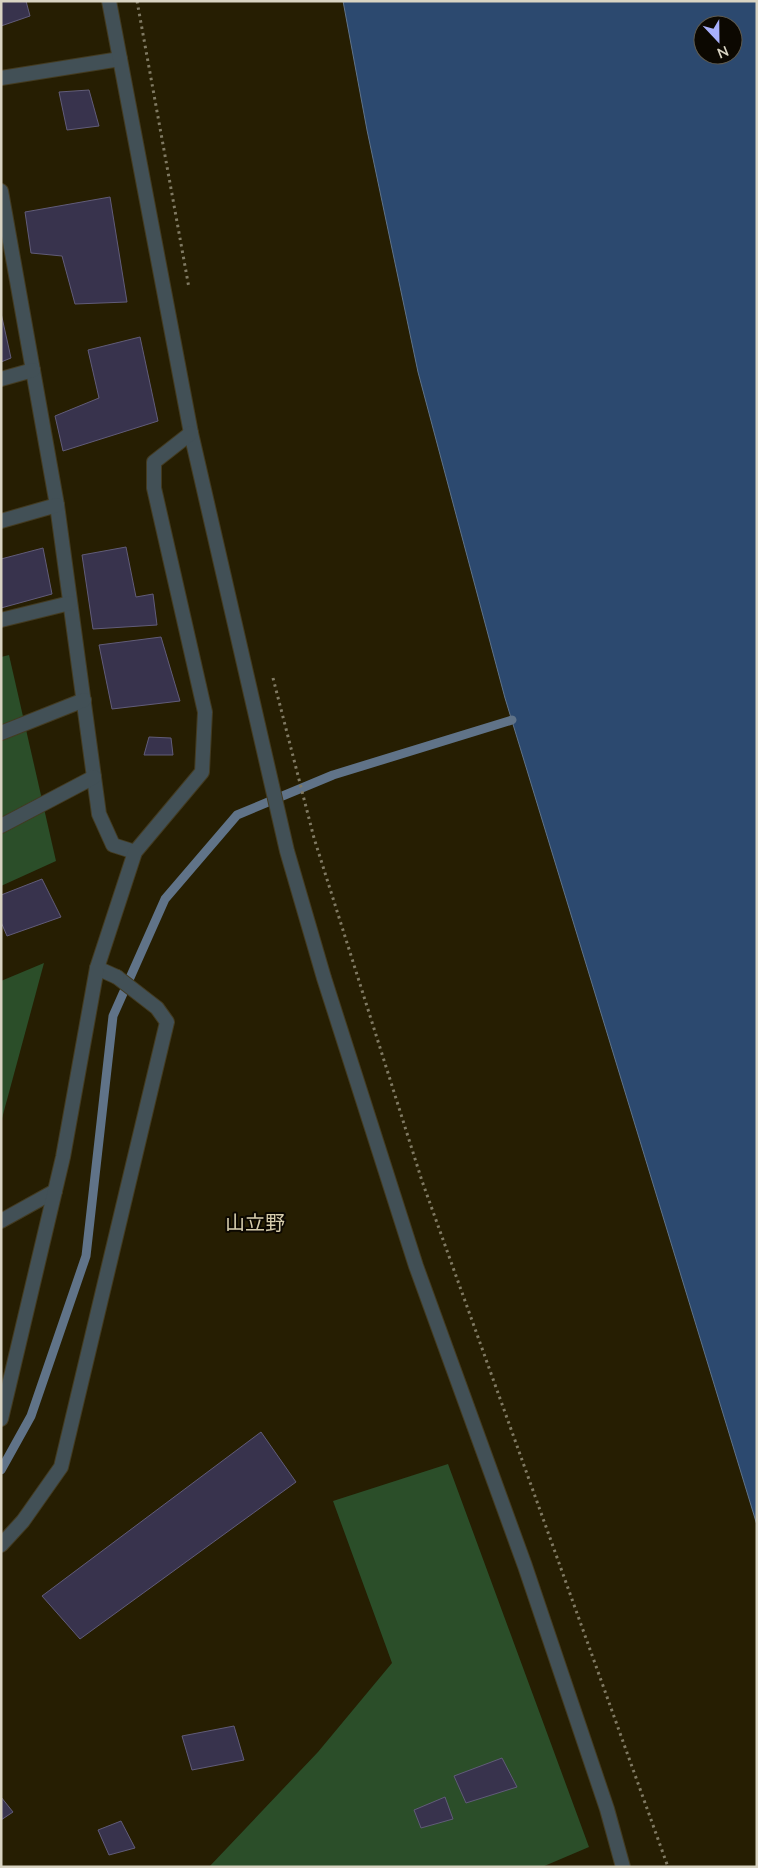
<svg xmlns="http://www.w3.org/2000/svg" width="758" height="1868" font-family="Lato,'Noto Sans JP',sans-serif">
  <rect width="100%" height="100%" fill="#261e02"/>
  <!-- forest -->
  <g fill="#2b4e29">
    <polygon points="9,655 56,861 1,886 1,657"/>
    <polygon points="44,963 1,1122 1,981"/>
    <polygon points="448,1464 589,1847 542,1867 209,1867 318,1752 392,1663 333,1501"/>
  </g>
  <!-- water -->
  <path fill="#2c496f" stroke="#607388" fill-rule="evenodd" d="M343,1H757V1525L505,698L418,372L367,130ZM703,25H733V55H703Z"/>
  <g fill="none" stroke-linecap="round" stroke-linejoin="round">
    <!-- stream -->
    <polyline stroke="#607388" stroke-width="9" points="1,1470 31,1416 86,1256 113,1016 165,899 237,815 333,775 512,720"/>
  </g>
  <!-- building -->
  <g fill="#38334d" stroke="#615c79">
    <polygon points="1,1 26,1 30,16 1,26"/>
    <polygon points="89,90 99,126 67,130 59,92"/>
    <polygon points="110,197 127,302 75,304 62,256 31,253 25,212"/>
    <polygon points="1,313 11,358 1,362"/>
    <polygon points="140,337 158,421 63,451 55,416 99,398 88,350"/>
    <polygon points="126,547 136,597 153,594 157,625 93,629 82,555"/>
    <polygon points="43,548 52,594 1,608 1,559"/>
    <polygon points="161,637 180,701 112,709 99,645"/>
    <polygon points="149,737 171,738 173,755 144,755"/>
    <polygon points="42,879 61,917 7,936 1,922 1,895"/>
    <polygon points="261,1432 296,1482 80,1639 42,1596"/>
    <polygon points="234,1726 244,1760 192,1770 182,1736"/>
    <polygon points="502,1758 517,1787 466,1803 454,1776"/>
    <polygon points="1,1797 13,1812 1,1820"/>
    <polygon points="445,1797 453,1819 421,1828 414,1810"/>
    <polygon points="121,1821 135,1848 109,1855 98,1830"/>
  </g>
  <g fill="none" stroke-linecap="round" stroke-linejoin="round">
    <defs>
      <g id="minor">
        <polyline points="1,78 120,59"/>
        <polyline points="1,191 57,505 99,814 113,845 135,852"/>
        <polyline points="1,379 33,370"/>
        <polyline points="1,521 57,505"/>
        <polyline points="1,620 70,603"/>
        <polyline points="1,733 84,700"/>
        <polyline points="1,826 94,777"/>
        <polyline points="1,1221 55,1191"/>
        <polyline points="1,1545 23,1521 61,1467 167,1022 157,1008 117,977"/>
      </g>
      <g id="tertiary">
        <polyline points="109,1 191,433 287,851 324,978 416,1266 525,1566 607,1809 623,1867"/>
        <polyline points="97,968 117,977"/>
        <polyline points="1,1419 63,1157 97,968 135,852 202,772 205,712 154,488 154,462 191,433"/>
      </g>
    </defs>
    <!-- minor casing -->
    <use href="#minor" stroke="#433b21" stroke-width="16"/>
    <!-- tertiary casing -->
    <use href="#tertiary" stroke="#433b21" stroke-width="16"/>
    <!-- path -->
    <g stroke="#807a63" stroke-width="3" stroke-dasharray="2.5 4" stroke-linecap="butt">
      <polyline points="137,1 189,288"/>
      <polyline points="273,678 314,838 422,1181 668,1867"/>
    </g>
    <!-- minor -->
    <use href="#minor" stroke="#425056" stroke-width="14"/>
    <!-- tertiary -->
    <use href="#tertiary" stroke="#425056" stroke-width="14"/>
  </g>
  <g text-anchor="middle" stroke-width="4" stroke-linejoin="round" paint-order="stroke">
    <!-- quarter labels -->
    <g font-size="20" fill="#d8cead" stroke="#0c0801">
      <text x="255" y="1230">山立野</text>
    </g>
  </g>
  <!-- border -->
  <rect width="758" height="1868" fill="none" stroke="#d9d4c3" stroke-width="5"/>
  <!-- north arrow -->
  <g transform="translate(718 40) rotate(158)"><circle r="24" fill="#0c0801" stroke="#5e5a4f"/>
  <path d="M0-4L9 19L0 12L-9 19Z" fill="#a8b0fc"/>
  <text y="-8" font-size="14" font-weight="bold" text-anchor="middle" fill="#d9d4c3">N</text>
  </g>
</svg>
